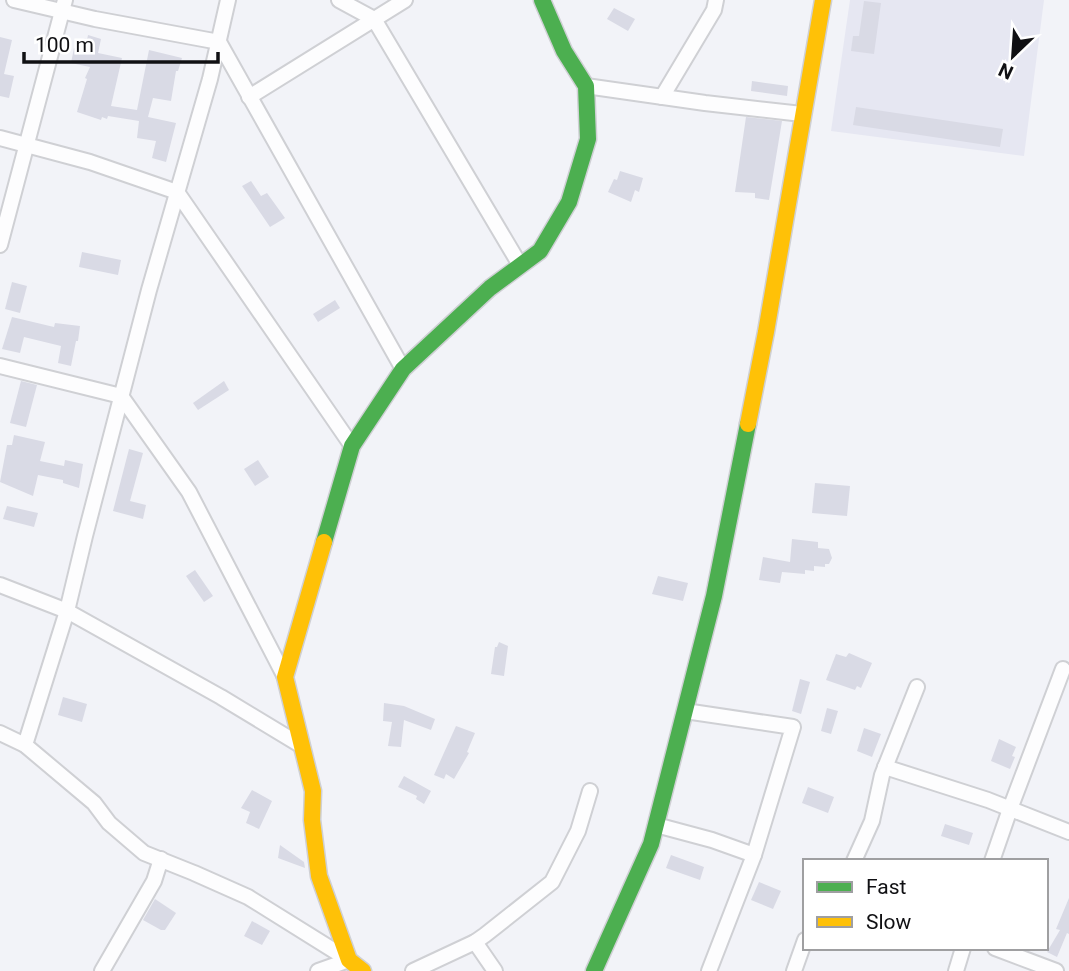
<svg xmlns="http://www.w3.org/2000/svg" width="1069" height="971" font-family="Roboto,sans-serif">
  <rect width="100%" height="100%" fill="#f2f3f8"/>
  <!-- built -->
  <polygon fill="#e6e7f2" points="850,0 1044,0 1024,156 831,131"/>
  <!-- building -->
  <g fill="#d9dae5">
    <polygon points="864,1 881,3 874,54 851,51 853,36 859,36"/>
    <polygon points="614,8 635,19 628,31 607,19"/>
    <polygon points="88,35 101,39 98,53 122,58 111,106 137,110 149,50 182,58 178,71 176,71 171,101 153,98 148,117 176,123 166,162 152,158 156,141 137,138 139,121 108,116 107,119 102,117 101,120 77,112 87,79 85,78 90,67 71,63 74,48 85,50"/>
    <polygon points="0,37 12,40 4,74 14,76 9,98 0,96"/>
    <polygon points="752,81 788,86 787,96 751,91"/>
    <polygon points="856,107 1003,129 1000,147 853,125"/>
    <polygon points="746,117 782,121 769,200 755,198 755,193 735,192"/>
    <polygon points="620,171 643,178 639,192 635,190 631,202 608,192 614,179 617,180"/>
    <polygon points="251,181 261,196 267,193 285,218 270,227 242,186"/>
    <polygon points="82,252 121,260 118,275 79,267"/>
    <polygon points="12,282 27,286 20,313 5,309"/>
    <polygon points="335,300 340,308 318,322 313,314"/>
    <polygon points="12,317 54,327 55,323 80,326 78,341 76,341 71,366 58,363 61,346 24,337 20,353 2,349"/>
    <polygon points="21,381 37,385 26,427 10,423"/>
    <polygon points="224,381 229,390 198,410 193,403"/>
    <polygon points="14,435 45,442 40,461 64,466 65,460 83,464 79,488 63,483 63,480 38,475 33,496 0,482 7,445 12,445"/>
    <polygon points="129,449 143,453 130,501 146,505 143,519 113,511"/>
    <polygon points="258,460 269,477 255,486 244,469"/>
    <polygon points="815,483 850,486 847,516 812,513"/>
    <polygon points="7,506 38,513 34,527 3,519"/>
    <polygon points="792,539 818,542 818,548 829,549 832,558 829,564 825,564 825,567 814,566 814,571 805,570 805,574 782,572 780,583 759,580 763,557 790,562"/>
    <polygon points="195,570 213,596 204,602 186,576"/>
    <polygon points="658,576 688,583 683,601 652,594"/>
    <polygon points="499,642 508,646 504,676 491,674 495,647 497,647"/>
    <polygon points="849,653 872,663 861,688 857,686 855,690 826,680 836,654 846,657"/>
    <polygon points="800,679 810,682 801,714 792,711"/>
    <polygon points="63,697 87,704 82,722 58,715"/>
    <polygon points="384,703 404,706 435,719 431,730 404,720 401,747 388,746 392,722 383,721"/>
    <polygon points="827,708 838,711 831,734 821,731"/>
    <polygon points="456,726 475,733 467,752 469,753 454,779 446,774 444,779 434,775"/>
    <polygon points="864,728 881,734 872,757 857,751"/>
    <polygon points="999,739 1016,747 1012,756 1015,757 1010,769 991,761"/>
    <polygon points="404,776 431,791 424,804 416,799 417,796 398,787"/>
    <polygon points="808,787 834,797 828,813 802,803"/>
    <polygon points="252,790 272,801 259,829 246,823 250,812 241,808"/>
    <polygon points="945,824 973,833 969,845 941,836"/>
    <polygon points="280,845 304,862 305,868 278,858"/>
    <polygon points="671,855 704,867 700,880 666,868"/>
    <polygon points="759,882 781,891 773,909 751,900"/>
    <polygon points="1069,898 1069,934 1067,933 1057,957 1047,952 1060,930 1056,929"/>
    <polygon points="155,899 176,913 165,930 161,930 143,920"/>
    <polygon points="252,921 270,931 262,945 244,936"/>
  </g>
  <g fill="none" stroke-linecap="round" stroke-linejoin="round">
    <defs>
      <g id="street">
        <polyline points="14,0 95,19 219,42 403,369"/>
        <polyline points="339,0 374,19 520,265"/>
        <polyline points="586,86 705,103 802,114"/>
        <polyline points="249,97 405,0"/>
        <polyline points="662,97 714,10 716,0"/>
        <polyline points="0,138 90,162 177,192 352,446"/>
        <polyline points="0,245 65,0"/>
        <polyline points="0,366 121,396 189,492 285,677"/>
        <polyline points="0,585 67,611 221,697 302,746"/>
        <polyline points="685,711 793,727 754,855 709,971"/>
        <polyline points="0,733 25,745 94,803 109,823 144,853 194,873 248,897 349,960"/>
        <polyline points="25,745 67,611 85,536 149,290 210,79 228,0"/>
        <polyline points="885,767 988,800 1069,832"/>
        <polyline points="656,825 712,840 754,855"/>
        <polyline points="854,861 872,821 882,775 917,687"/>
        <polyline points="992,861 1010,809 1063,669"/>
        <polyline points="475,942 495,971"/>
        <polyline points="995,948 1056,971"/>
        <polyline points="102,971 154,881 161,859"/>
        <polyline points="318,971 349,960"/>
        <polyline points="413,971 475,942 485,935 552,882 578,831 590,791"/>
        <polyline points="794,971 805,940"/>
        <polyline points="956,971 963,948"/>
      </g>
      <g id="fast">
        <polyline points="324,542 352,446 403,369 490,288 540,251 569,202 588,139 586,86 564,51 542,0"/>
        <polyline points="594,971 651,844 714,596 748,424"/>
      </g>
      <g id="slow">
        <polyline points="748,424 766,332 823,0"/>
        <polyline points="324,542 285,677 313,791 312,820 319,876 349,960 363,971"/>
      </g>
    </defs>
    <!-- street casing -->
    <use href="#street" stroke="#cfd0d4" stroke-width="18"/>
    <!-- fast casing -->
    <use href="#fast" stroke="#cfd0d4" stroke-width="19"/>
    <!-- slow casing -->
    <use href="#slow" stroke="#cfd0d4" stroke-width="19"/>
    <!-- street -->
    <use href="#street" stroke="#fdfdfe" stroke-width="14"/>
    <!-- fast -->
    <use href="#fast" stroke="#4caf50" stroke-width="16"/>
    <!-- slow -->
    <use href="#slow" stroke="#ffc107" stroke-width="16"/>
  </g>
  <!-- legend -->
  <rect x="803" y="859" width="245" height="91" fill="#ffffff" stroke="#9f9fa1" stroke-width="2"/>
  <rect x="817" y="882" width="35" height="10" fill="#4caf50" stroke="#9f9fa1" stroke-width="2"/>
  <text x="866" y="894" font-size="21" fill="#101013">Fast</text>
  <rect x="817" y="917" width="35" height="10" fill="#ffc107" stroke="#9f9fa1" stroke-width="2"/>
  <text x="866" y="929" font-size="21" fill="#101013">Slow</text>
  <!-- north arrow -->
  <g transform="translate(1013 56) rotate(205)" stroke="#ffffff" stroke-width="5" paint-order="stroke">
  <path d="M0-5L12 26L0 18L-12 26Z" fill="#101013"/>
  <text y="-10" font-size="19" font-weight="bold" text-anchor="middle" fill="#101013">N</text>
  </g>
  <!-- scale -->
  <path d="M24 52v10h194v-10" fill="none" stroke="#101013" stroke-width="3.5"/>
  <text x="35" y="52" font-size="21" fill="#101013" stroke="#ffffff" stroke-width="5" paint-order="stroke">100 m</text>
</svg>
